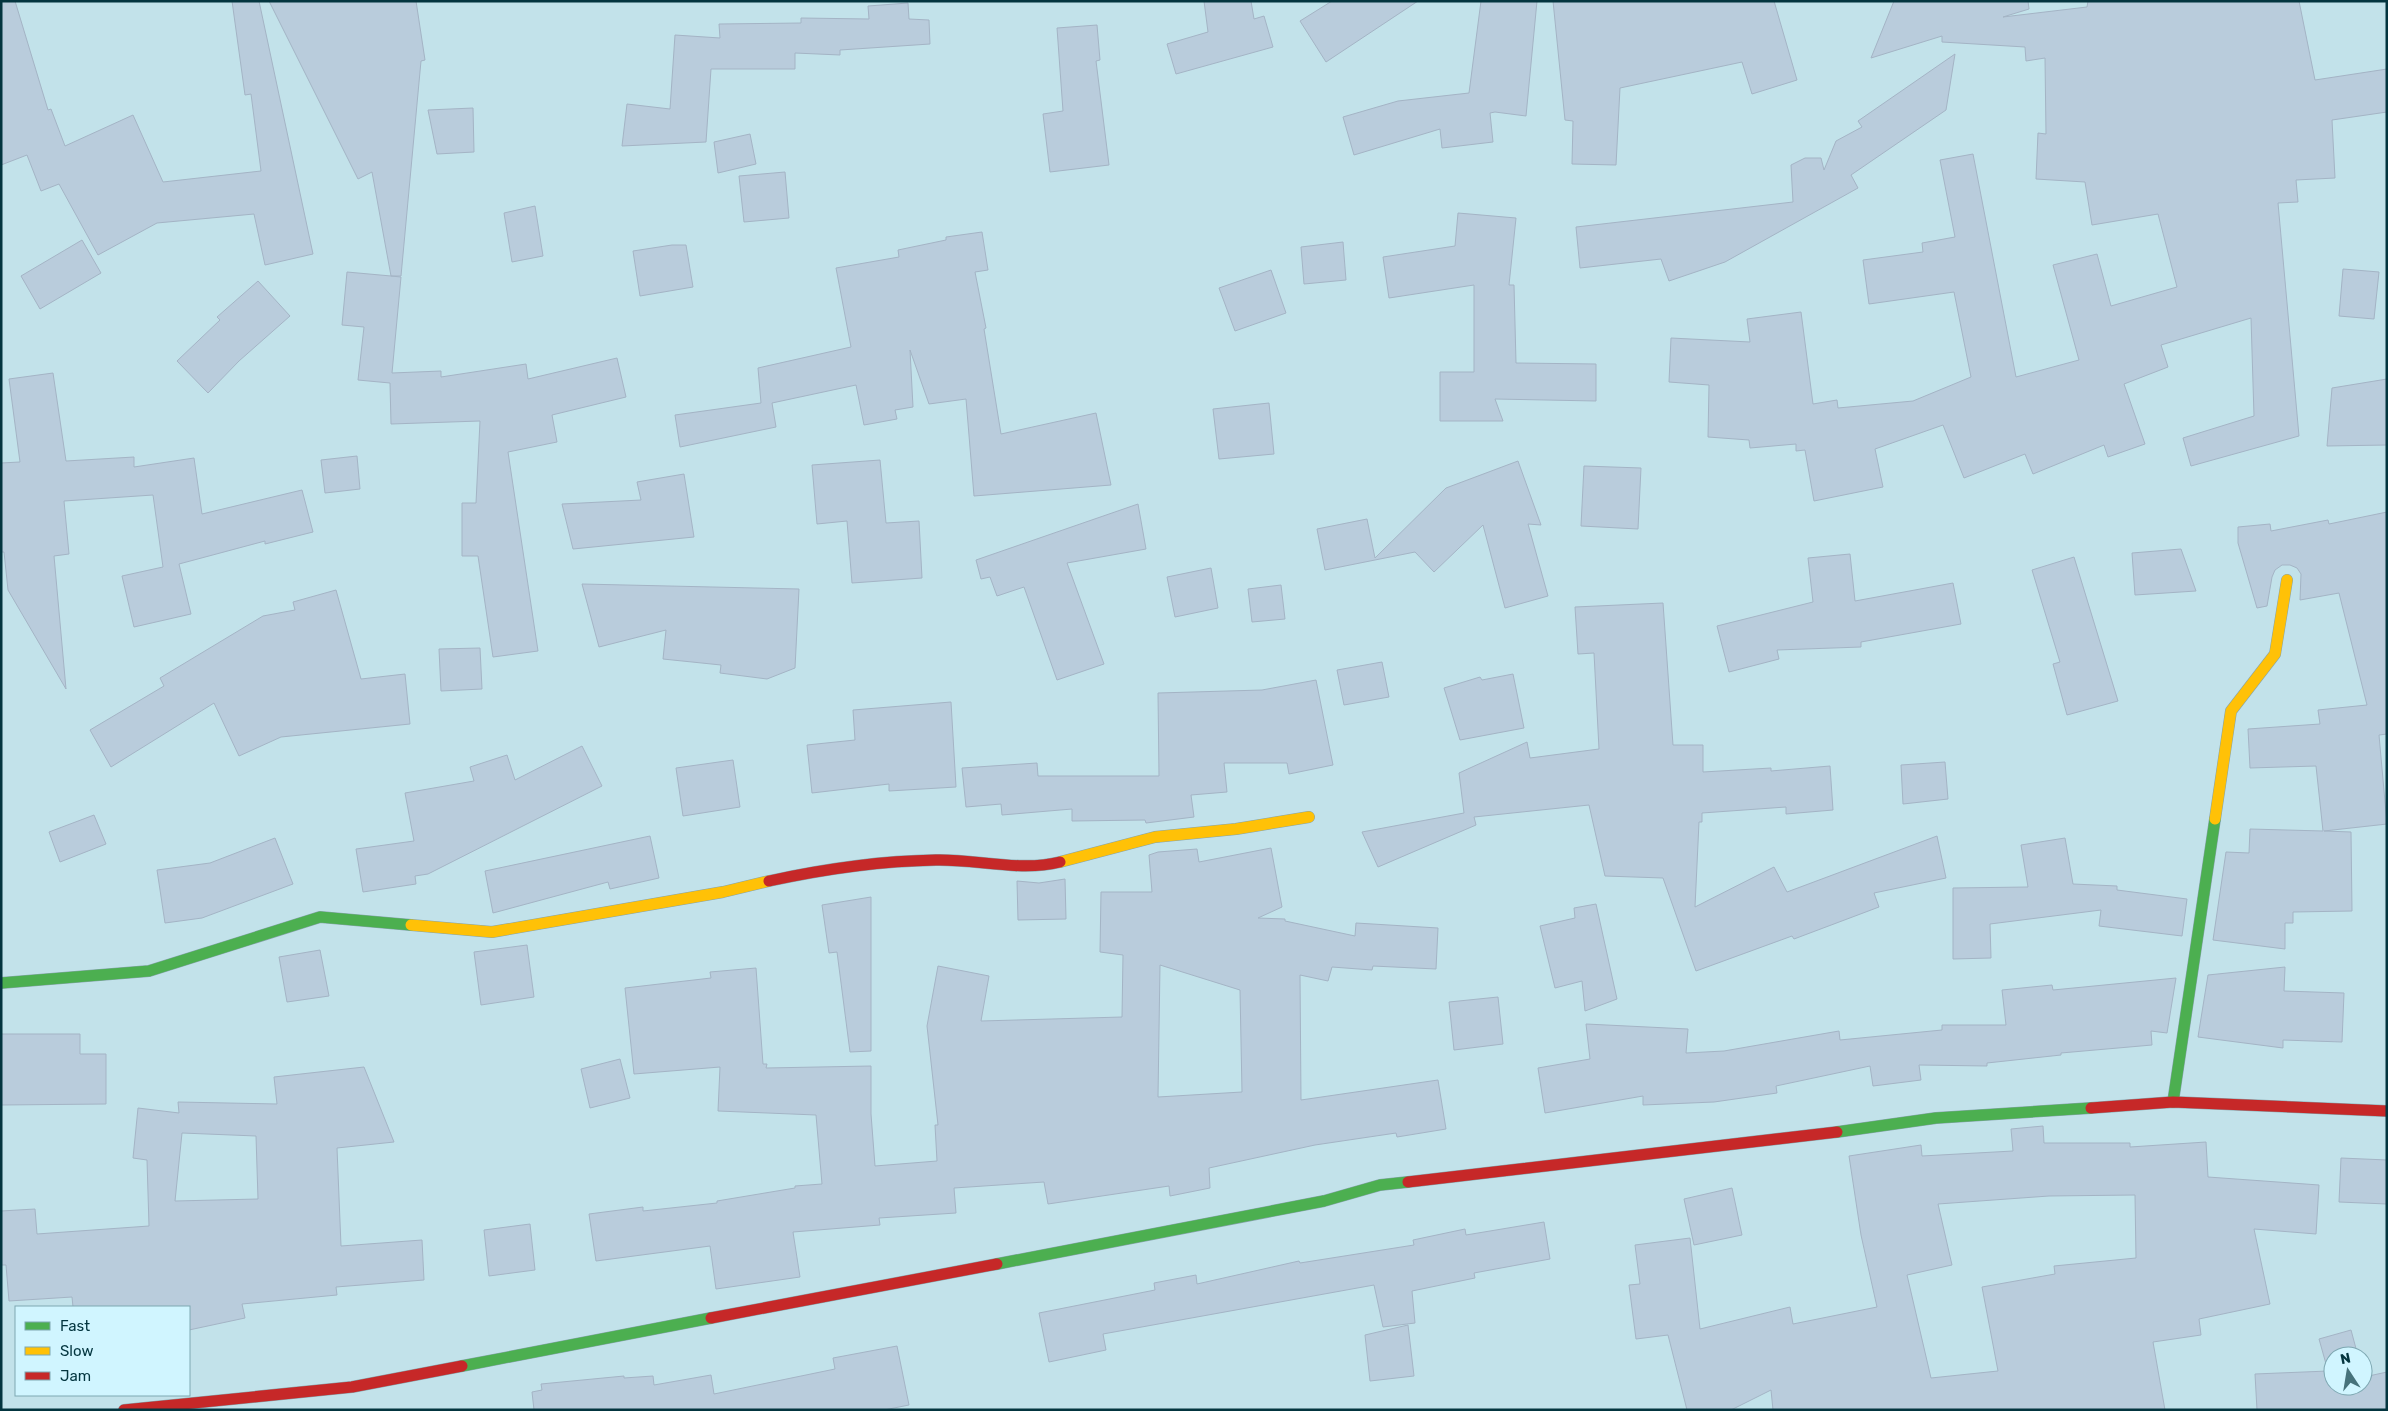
<svg xmlns="http://www.w3.org/2000/svg" width="2388" height="1411" font-family="Rubik,sans-serif">
  <rect width="100%" height="100%" fill="#c2e2ea"/>
  <!-- building -->
  <g fill="#b9ccdc" stroke="#a4b4c5" fill-rule="evenodd">
    <polygon points="1,1 15,1 48,110 51,109 65,146 133,115 163,182 261,171 251,94 245,95 232,1 259,1 313,254 265,265 254,214 157,223 98,255 59,184 41,191 27,155 1,165"/>
    <polygon points="269,1 416,1 425,60 421,61 401,276 391,276 401,277 392,373 441,371 441,377 526,364 528,379 617,358 626,397 552,415 557,442 508,452 538,651 493,657 478,556 462,556 462,503 476,503 480,421 391,424 390,383 358,380 364,327 342,325 347,272 391,276 372,172 358,179"/>
    <polygon points="1204,1 1251,1 1254,19 1264,16 1273,47 1176,74 1167,44 1208,32"/>
    <polygon points="1332,1 1418,1 1326,62 1300,21"/>
    <polygon points="1481,1 1537,1 1526,116 1495,112 1490,113 1493,142 1442,148 1440,129 1354,155 1343,117 1398,101 1469,93"/>
    <polygon points="1553,1 1774,1 1797,80 1752,94 1742,62 1620,88 1616,165 1572,164 1573,121 1565,120"/>
    <polygon points="1894,1 2028,1 2029,9 2003,17 2087,7 2088,1 2299,1 2315,80 2387,69 2387,112 2332,120 2335,178 2296,180 2298,202 2278,203 2299,436 2191,466 2183,438 2254,416 2251,318 2161,345 2168,367 2124,384 2145,444 2108,457 2104,445 2033,474 2025,454 1964,478 1943,425 1875,449 1883,487 1814,501 1805,450 1796,451 1796,444 1750,448 1749,440 1708,437 1709,385 1669,382 1671,338 1750,342 1747,319 1801,312 1813,404 1837,400 1838,408 1913,401 1971,377 1954,292 1869,304 1863,260 1923,252 1922,243 1955,237 1940,160 1973,154 2016,377 2079,360 2053,265 2097,254 2111,306 2177,287 2158,214 2092,225 2085,182 2036,179 2038,133 2046,134 2045,58 2026,61 2025,47 1942,42 1942,36 1871,58"/>
    <polygon points="908,3 909,19 929,20 930,44 840,50 840,55 795,53 795,69 711,69 706,142 622,146 627,104 670,109 675,35 720,38 719,24 801,23 801,18 869,19 868,6"/>
    <polygon points="1097,25 1100,60 1096,61 1109,165 1050,172 1043,114 1063,111 1057,28"/>
    <polygon points="1955,54 1946,110 1851,175 1858,188 1725,262 1669,281 1661,259 1580,268 1576,227 1793,202 1791,165 1805,158 1821,158 1824,170 1836,141 1862,127 1858,121"/>
    <polygon points="473,108 474,152 437,154 428,110"/>
    <polygon points="750,134 756,164 718,173 714,142"/>
    <polygon points="785,172 789,218 744,222 739,176"/>
    <polygon points="535,206 543,256 512,262 504,213"/>
    <polygon points="1458,213 1516,218 1509,285 1514,285 1516,363 1596,364 1596,401 1495,399 1503,421 1440,421 1440,372 1474,372 1474,285 1389,298 1383,257 1455,246"/>
    <polygon points="982,232 988,270 975,272 986,328 984,329 1001,434 1096,413 1111,485 974,496 966,399 929,404 910,350 913,407 895,410 897,419 864,425 856,385 772,403 776,427 680,447 675,415 761,403 758,368 851,347 836,268 899,257 898,250 946,240 946,237"/>
    <polygon points="82,240 101,273 40,309 21,276"/>
    <polygon points="1343,242 1346,280 1304,284 1301,247"/>
    <polygon points="672,245 686,245 693,287 640,296 633,251"/>
    <polygon points="2343,269 2379,272 2374,319 2339,316"/>
    <polygon points="1271,270 1286,313 1235,331 1219,288"/>
    <polygon points="258,281 290,316 239,361 208,393 177,361 220,320 217,317"/>
    <polygon points="53,373 66,461 134,457 134,467 194,458 202,514 302,490 313,532 265,544 265,541 179,564 191,614 134,627 122,576 163,567 153,495 64,501 69,554 54,556 66,689 8,590 4,552 1,552 1,463 20,462 9,379"/>
    <polygon points="2387,379 2387,445 2327,446 2332,388"/>
    <polygon points="1269,403 1274,454 1219,459 1213,409"/>
    <polygon points="357,456 360,489 325,493 321,460"/>
    <polygon points="880,460 886,523 919,521 922,578 852,583 847,521 817,524 812,465"/>
    <polygon points="1518,461 1541,525 1528,524 1548,596 1505,608 1483,525 1434,572 1415,552 1325,570 1317,529 1367,519 1375,558 1446,488"/>
    <polygon points="1584,466 1641,468 1638,529 1581,526"/>
    <polygon points="684,474 694,537 573,549 562,504 641,500 637,482"/>
    <polygon points="1138,504 1146,549 1067,563 1104,664 1057,680 1024,587 997,596 990,577 981,579 976,560"/>
    <polygon points="2387,512 2387,734 2379,735 2387,824 2324,831 2351,832 2352,911 2293,912 2293,923 2285,923 2285,949 2213,940 2226,852 2249,853 2250,829 2323,831 2316,766 2250,768 2248,729 2320,724 2318,710 2367,705 2339,593 2300,600 2301,574 2297,568 2290,565 2282,565 2275,570 2272,577 2267,606 2257,608 2238,543 2238,527 2270,524 2271,531 2328,520 2329,524"/>
    <polygon points="2181,549 2196,591 2135,595 2132,553"/>
    <polygon points="1850,554 1855,601 1953,583 1961,624 1861,642 1861,647 1777,650 1779,659 1729,672 1717,626 1813,602 1808,558"/>
    <polygon points="2074,557 2118,701 2067,715 2053,664 2060,662 2032,570"/>
    <polygon points="1211,568 1218,608 1175,617 1167,577"/>
    <polygon points="582,584 799,589 795,668 767,679 720,673 721,665 663,659 666,630 599,647"/>
    <polygon points="1281,585 1285,619 1252,622 1248,589"/>
    <polygon points="336,590 361,679 405,674 410,724 281,737 239,756 214,703 111,767 90,730 164,686 160,678 263,616 295,610 293,602"/>
    <polygon points="1663,603 1673,745 1703,745 1703,772 1771,768 1771,771 1830,766 1833,810 1786,814 1786,807 1702,813 1702,822 1699,822 1695,907 1774,867 1787,892 1937,836 1946,878 1874,893 1879,907 1794,939 1792,936 1696,971 1663,878 1605,876 1589,805 1474,817 1476,825 1378,867 1362,832 1464,813 1459,773 1527,742 1530,758 1599,749 1594,653 1578,654 1575,607"/>
    <polygon points="480,648 482,689 441,691 439,649"/>
    <polygon points="1382,662 1389,697 1344,705 1337,670"/>
    <polygon points="1513,674 1524,728 1460,740 1444,688 1480,677 1482,680"/>
    <polygon points="1316,680 1333,765 1289,774 1287,763 1224,763 1227,792 1191,795 1194,817 1146,823 1145,820 1072,821 1072,809 1002,815 1001,804 966,807 962,768 1037,763 1038,776 1159,776 1158,693 1262,690"/>
    <polygon points="951,702 956,787 889,791 889,784 812,793 807,745 855,740 853,710"/>
    <polygon points="582,746 602,786 428,874 415,876 416,884 363,892 356,849 414,841 405,793 474,781 470,767 507,755 515,780"/>
    <polygon points="733,760 740,807 683,816 676,768"/>
    <polygon points="1945,762 1948,799 1903,804 1901,765"/>
    <polygon points="94,815 106,844 60,862 49,832"/>
    <polygon points="650,836 659,878 610,889 608,882 493,913 485,871"/>
    <polygon points="275,838 293,884 202,918 165,923 157,870 210,863"/>
    <polygon points="2065,838 2073,884 2117,886 2117,890 2187,899 2182,936 2099,926 2101,910 1990,924 1991,958 1953,959 1953,888 2028,887 2021,845"/>
    <path d="M1271,848L1282,907L1258,918L1285,919V921L1355,936L1356,923L1438,928L1436,969L1373,966L1372,970L1332,967L1328,981L1300,975L1301,1100L1438,1080L1446,1129L1397,1137L1396,1133L1315,1145L1209,1168L1210,1188L1170,1196L1169,1186L1048,1204L1044,1182L954,1188L956,1213L879,1218L880,1225L793,1232L800,1277L716,1289L710,1246L596,1261L589,1214L643,1207V1211L717,1203V1201L795,1188V1186L822,1184L816,1115L718,1111L720,1067L634,1074L625,988L711,978L710,972L756,968L763,1064H767L766,1068L871,1066V1114L875,1166L937,1161L935,1125H938L927,1026L938,966L989,976L981,1021L1122,1017L1123,955L1100,952L1101,892H1152L1149,855L1158,852L1197,849L1199,862ZM1160,965L1240,990L1242,1092L1158,1097Z"/>
    <polygon points="1065,879 1066,919 1018,920 1017,881 1039,883"/>
    <polygon points="871,897 871,1051 850,1052 837,952 829,953 822,905"/>
    <polygon points="1596,904 1617,999 1585,1011 1582,981 1555,988 1540,926 1575,918 1574,908"/>
    <polygon points="527,945 534,997 481,1005 474,952"/>
    <polygon points="320,950 329,996 287,1002 279,957"/>
    <polygon points="2285,967 2284,991 2344,993 2342,1042 2283,1040 2283,1048 2198,1037 2208,975"/>
    <polygon points="2176,978 2167,1033 2151,1031 2152,1045 2061,1053 2061,1055 1987,1063 1987,1066 1919,1065 1921,1080 1873,1086 1870,1066 1776,1086 1777,1093 1714,1102 1643,1105 1643,1096 1545,1113 1538,1068 1590,1059 1586,1024 1688,1029 1686,1053 1724,1051 1839,1031 1840,1040 1942,1030 1942,1025 2006,1025 2002,990 2052,985 2053,990"/>
    <polygon points="1498,997 1503,1044 1454,1050 1449,1002"/>
    <polygon points="1,1034 80,1034 80,1054 106,1054 106,1104 1,1105"/>
    <polygon points="620,1059 630,1098 590,1108 581,1069"/>
    <path d="M364,1067L394,1142L337,1148L341,1246L422,1240L424,1280L336,1287L337,1295L242,1304L245,1318L189,1330V1307H73L72,1297L9,1301L6,1265H1V1211L35,1209L37,1234L149,1226L147,1160L133,1158L138,1108L179,1113L178,1102L277,1104L274,1077ZM182,1133L256,1136L258,1199L175,1201Z"/>
    <path d="M2043,1126L2044,1143H2130V1147L2206,1142L2208,1177L2319,1185L2316,1234L2254,1229L2270,1304L2199,1319L2201,1335L2153,1342L2165,1410H1773L1771,1390L1731,1410H1687L1668,1335L1636,1339L1629,1285L1640,1284L1635,1245L1690,1238L1700,1329L1790,1307L1793,1324L1877,1307L1861,1235L1849,1156L1921,1145L1922,1156L2013,1151L2011,1129ZM2135,1195L2136,1258L2054,1266L2055,1274L1982,1287L1998,1371L1931,1378L1907,1275L1952,1265L1938,1204L2049,1196Z"/>
    <polygon points="2341,1158 2387,1160 2387,1204 2339,1202"/>
    <polygon points="1732,1188 1742,1235 1694,1245 1684,1199"/>
    <polygon points="1544,1222 1550,1259 1474,1273 1475,1278 1412,1291 1415,1323 1383,1327 1374,1285 1103,1334 1106,1350 1049,1362 1039,1313 1155,1290 1154,1283 1196,1275 1197,1284 1299,1261 1300,1263 1414,1245 1413,1240 1465,1229 1466,1235"/>
    <polygon points="530,1224 535,1270 489,1276 484,1230"/>
    <polygon points="1408,1325 1414,1376 1370,1381 1365,1335"/>
    <polygon points="2351,1330 2358,1356 2333,1356 2333,1386 2363,1386 2363,1372 2364,1377 2387,1372 2387,1410 2257,1410 2255,1374 2328,1371 2319,1339"/>
    <polygon points="897,1346 909,1405 884,1410 534,1410 532,1392 542,1390 541,1384 624,1376 624,1378 653,1376 654,1385 711,1375 714,1394 835,1369 833,1358"/>
  </g>
  <g fill="none" stroke-linecap="round" stroke-linejoin="round">
    <defs>
      <g id="fast">
        <polyline points="1,983 149,971 320,917 411,925"/>
        <polyline points="2173,1102 2215,819"/>
        <polyline points="1837,1132 1936,1118 2091,1108"/>
        <polyline points="997,1264 1324,1201 1380,1185 1408,1182"/>
        <polyline points="462,1366 711,1318"/>
      </g>
      <g id="slow">
        <polyline points="2215,819 2231,711 2275,654 2287,580"/>
        <polyline points="1060,862 1155,837 1236,829 1309,817"/>
        <polyline points="411,925 492,932 723,892 769,881"/>
      </g>
      <g id="jam">
        <path d="M769,881C824,869 880,861 936,860C977,859 1020,872 1060,862"/>
        <polyline points="2091,1108 2173,1102 2387,1111"/>
        <polyline points="1408,1182 1837,1132"/>
        <polyline points="711,1318 997,1264"/>
        <polyline points="124,1410 352,1387 462,1366"/>
      </g>
    </defs>
    <!-- fast casing -->
    <use href="#fast" stroke="#86a4ab" stroke-width="12"/>
    <!-- slow casing -->
    <use href="#slow" stroke="#86a4ab" stroke-width="12"/>
    <!-- jam casing -->
    <use href="#jam" stroke="#86a4ab" stroke-width="12"/>
    <!-- fast -->
    <use href="#fast" stroke="#4caf50" stroke-width="11"/>
    <!-- slow -->
    <use href="#slow" stroke="#ffc107" stroke-width="11"/>
    <!-- jam -->
    <use href="#jam" stroke="#c62828" stroke-width="11"/>
  </g>
  <!-- border -->
  <rect width="2388" height="1411" fill="none" stroke="#03353f" stroke-width="5"/>
  <!-- legend -->
  <rect x="15" y="1306" width="175" height="90" fill="#d0f5ff" stroke="#7ea8b2"/>
  <rect x="25" y="1322" width="25" height="8" fill="#4caf50" stroke="#7ea8b2"/>
  <text x="60" y="1331" font-size="15" fill="#03353f">Fast</text>
  <rect x="25" y="1347" width="25" height="8" fill="#ffc107" stroke="#7ea8b2"/>
  <text x="60" y="1356" font-size="15" fill="#03353f">Slow</text>
  <rect x="25" y="1372" width="25" height="8" fill="#c62828" stroke="#7ea8b2"/>
  <text x="60" y="1381" font-size="15" fill="#03353f">Jam</text>
  <!-- north arrow -->
  <g transform="translate(2348 1371) rotate(348)"><circle r="24" fill="#d0f5ff" stroke="#7ea8b2"/>
  <path d="M0-4L9 19L0 12L-9 19Z" fill="#46727b"/>
  <text y="-8" font-size="14" font-weight="bold" text-anchor="middle" fill="#03353f">N</text>
  </g>
</svg>
